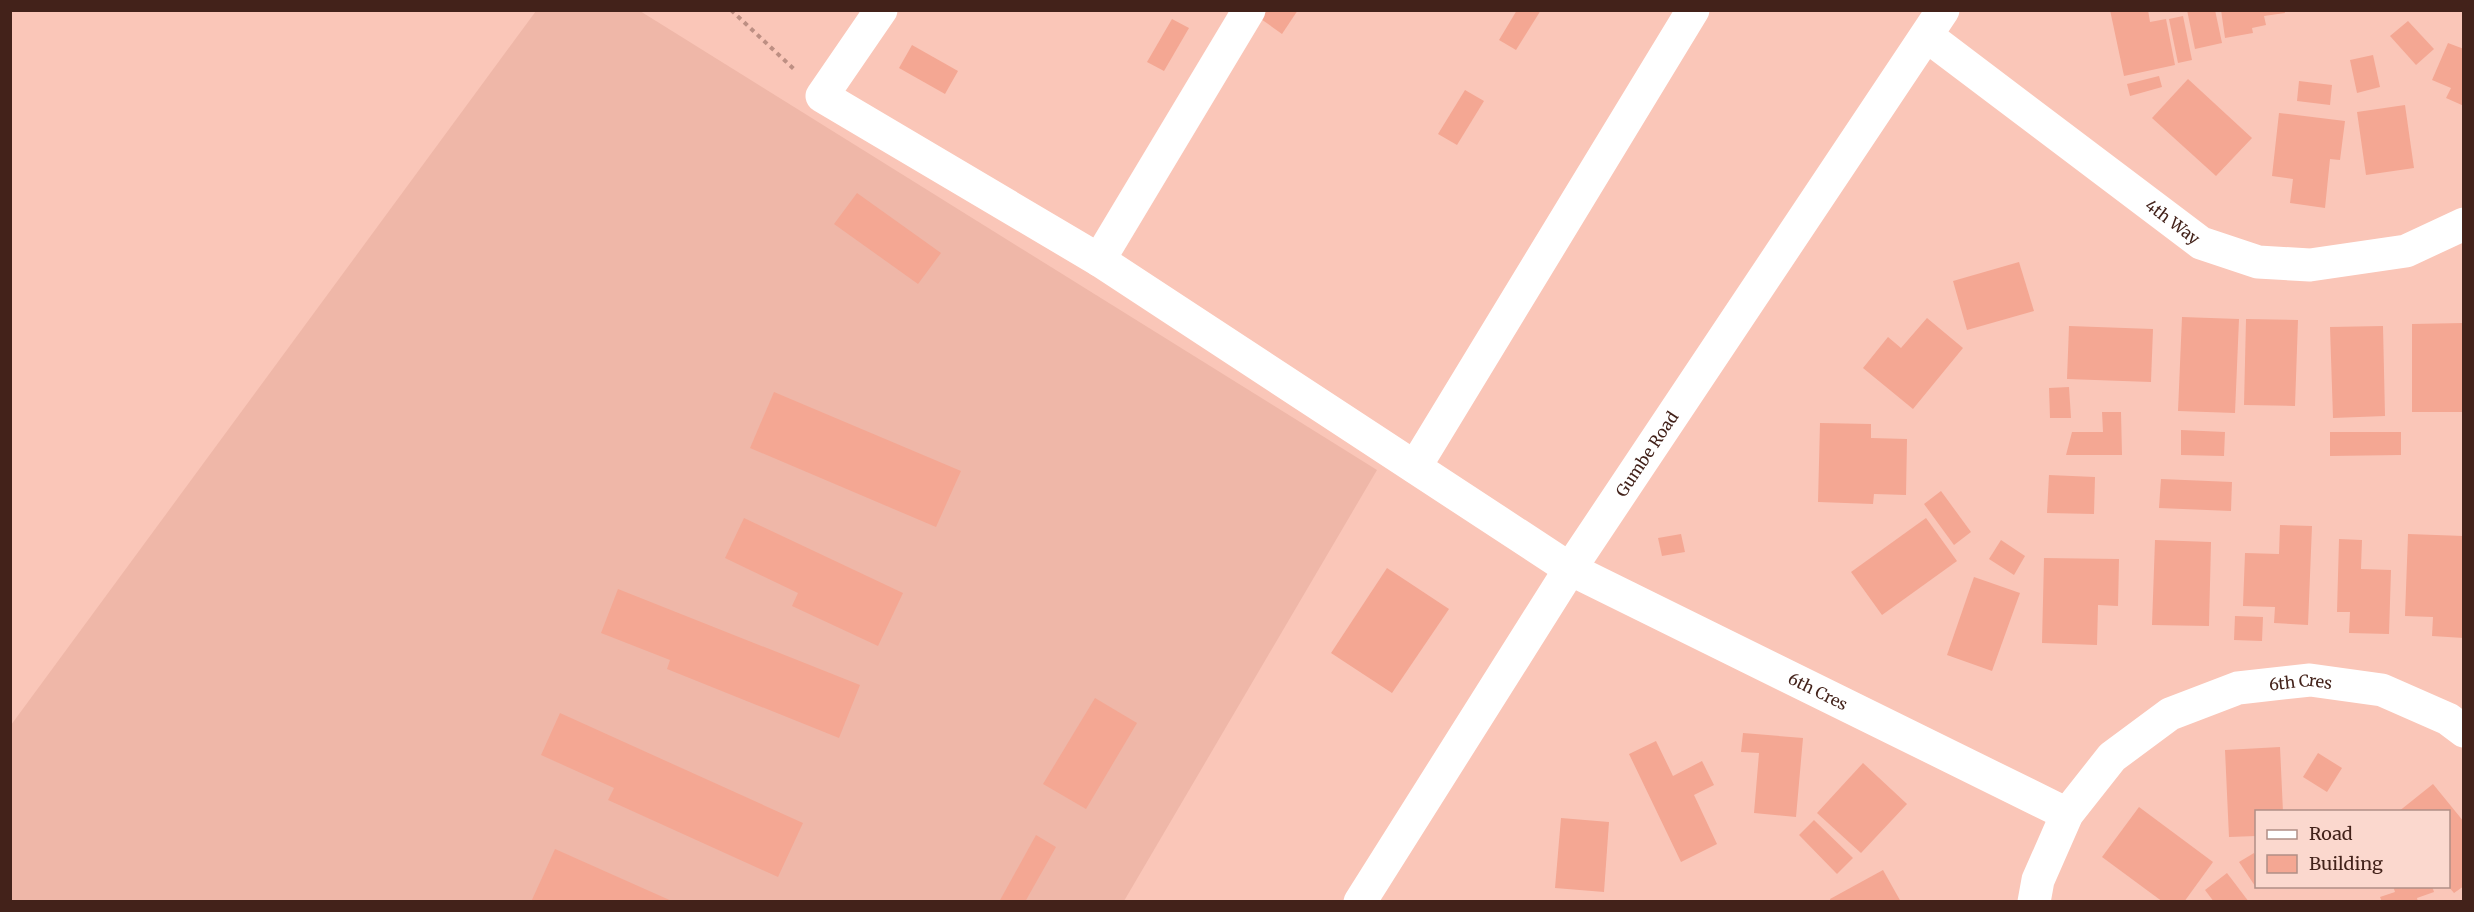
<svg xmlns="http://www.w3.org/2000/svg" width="2474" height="912" font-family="Merriweather,serif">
  <rect width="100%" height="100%" fill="#fac6b8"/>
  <!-- built -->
  <polygon fill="#efb7a8" points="536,11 640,11 1377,470 1124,901 11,902 11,725"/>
  <!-- building -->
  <g fill="#f4a793">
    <polygon points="1267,10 1298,10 1282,34 1261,19"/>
    <polygon points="1517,10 1541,10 1516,50 1499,40"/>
    <polygon points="2110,10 2148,10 2150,22 2166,19 2175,65 2124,76"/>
    <polygon points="2187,10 2215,10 2222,43 2195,49"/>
    <polygon points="2221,10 2284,10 2285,13 2264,16 2266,25 2252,28 2253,33 2225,38"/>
    <polygon points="2183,16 2192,60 2178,63 2169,19"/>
    <polygon points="1172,19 1189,28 1164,71 1147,62"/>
    <polygon points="2408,21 2434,49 2416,65 2390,36"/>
    <polygon points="2448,43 2464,49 2464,106 2446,98 2451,88 2432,80"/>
    <polygon points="912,45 958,71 945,94 899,68"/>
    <polygon points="2373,55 2380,87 2357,93 2350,60"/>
    <polygon points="2159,76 2162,87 2130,96 2127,84"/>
    <polygon points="2188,79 2252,138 2216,176 2152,118"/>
    <polygon points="2299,81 2332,85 2330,105 2297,101"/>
    <polygon points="1465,90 1484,101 1457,145 1438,134"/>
    <polygon points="2405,105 2414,168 2366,175 2357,112"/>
    <polygon points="2279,113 2345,121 2340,160 2330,159 2325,208 2290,203 2293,179 2272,176"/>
    <polygon points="857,193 941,253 918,284 834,224"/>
    <polygon points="2019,262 2034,311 1967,330 1953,281"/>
    <polygon points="2182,317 2239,319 2235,413 2178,411"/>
    <polygon points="1927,318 1963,348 1913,409 1863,368 1888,337 1901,348"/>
    <polygon points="2246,319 2298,320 2295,406 2244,405"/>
    <polygon points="2464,323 2464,412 2412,412 2412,324"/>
    <polygon points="2069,326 2153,329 2151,382 2067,379"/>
    <polygon points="2383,326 2385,416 2333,418 2330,327"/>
    <polygon points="2069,387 2071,418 2050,418 2049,388"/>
    <polygon points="774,392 961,471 936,527 750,448"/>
    <polygon points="2102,412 2121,412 2122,455 2066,455 2072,432 2103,432"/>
    <polygon points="1820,423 1871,424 1871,438 1907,439 1906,495 1874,494 1873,504 1818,502"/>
    <polygon points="2181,430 2225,432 2224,456 2181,455"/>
    <polygon points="2330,432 2401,432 2401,455 2330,456"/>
    <polygon points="2049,475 2095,477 2094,514 2047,513"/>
    <polygon points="2161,479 2232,482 2231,511 2159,508"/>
    <polygon points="1941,491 1971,532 1954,545 1924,504"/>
    <polygon points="744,518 903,593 878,646 792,606 798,593 725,558"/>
    <polygon points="1926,518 1957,561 1882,615 1851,572"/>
    <polygon points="2280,525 2312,526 2308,625 2274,623 2275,607 2243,606 2245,553 2279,554"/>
    <polygon points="1681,534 1685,552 1662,556 1658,538"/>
    <polygon points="2408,534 2464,536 2464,638 2432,636 2433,617 2405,616"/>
    <polygon points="2339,539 2362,540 2361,569 2391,570 2389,634 2349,633 2350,612 2337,612"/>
    <polygon points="2001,540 2025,556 2014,575 1989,559"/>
    <polygon points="2155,540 2211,542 2209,626 2152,625"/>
    <polygon points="2044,558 2119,559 2118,606 2098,605 2097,645 2042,643"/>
    <polygon points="1387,568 1449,609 1392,693 1331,653"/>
    <polygon points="1974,577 2020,593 1992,671 1947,655"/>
    <polygon points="618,589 860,685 839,738 667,669 670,660 601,633"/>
    <polygon points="2235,616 2263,617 2262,641 2234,640"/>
    <polygon points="1095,698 1137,723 1086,809 1043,784"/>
    <polygon points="560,713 803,823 778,877 608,800 614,788 541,755"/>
    <polygon points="1743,733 1803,738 1796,817 1754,813 1759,753 1741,752"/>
    <polygon points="1656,741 1673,776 1702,761 1714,785 1694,795 1717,844 1681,862 1629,754"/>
    <polygon points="2280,747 2283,812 2256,812 2256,836 2229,837 2225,750"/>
    <polygon points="2318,753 2342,768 2327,792 2303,777"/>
    <polygon points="1863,763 1907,804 1861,853 1817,813"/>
    <polygon points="2433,784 2464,822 2464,886 2454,893 2448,886 2448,812 2398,812"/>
    <polygon points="2139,807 2213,862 2184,902 2163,902 2102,857"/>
    <polygon points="1561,818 1609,822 1604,892 1555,888"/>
    <polygon points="1814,820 1853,858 1837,874 1799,835"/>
    <polygon points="1036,835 1056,847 1025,902 999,902"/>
    <polygon points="555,849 674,902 531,902"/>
    <polygon points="2254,853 2256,857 2256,885 2255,886 2239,862"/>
    <polygon points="1883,870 1901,902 1831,902 1830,899"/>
    <polygon points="2227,873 2249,902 2214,902 2205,890"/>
    <polygon points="2393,886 2432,886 2434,892 2417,898 2418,902 2382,902 2380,897 2395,892"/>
  </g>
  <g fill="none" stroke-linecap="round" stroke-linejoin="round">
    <!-- path -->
    <polyline stroke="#bd8f83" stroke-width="4" stroke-dasharray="4.5 4.5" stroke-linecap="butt" points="731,10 796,71"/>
    <!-- minor -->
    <g stroke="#fff" stroke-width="33">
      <path id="s1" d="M881,10L822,96L1099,260L1570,569L2067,814"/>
      <path id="s2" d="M1927,36L2201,243L2258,262L2310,265L2406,251L2464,224"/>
      <polyline points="1099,260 1249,10"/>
      <polyline points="1415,467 1693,10"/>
      <path id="s3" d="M2034,902L2038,880L2067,814L2112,757L2170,714L2238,688L2310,680L2382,690L2448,719L2464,731"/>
    </g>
    <!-- tertiary -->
    <path stroke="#fff" stroke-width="33" id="s4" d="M1360,902L1570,569L1943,10"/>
  </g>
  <g text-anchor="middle" stroke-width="4.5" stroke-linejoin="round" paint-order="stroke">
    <!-- street labels -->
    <g font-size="16" fill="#43221a" stroke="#fbd8ce">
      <text dy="6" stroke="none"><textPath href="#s2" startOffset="308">4th Way</textPath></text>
      <text dy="6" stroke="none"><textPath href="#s4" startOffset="532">Gumbe Road</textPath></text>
      <text dy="6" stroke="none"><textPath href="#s3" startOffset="375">6th Cres</textPath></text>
      <text dy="6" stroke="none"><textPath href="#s1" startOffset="1266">6th Cres</textPath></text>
    </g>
  </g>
  <!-- border -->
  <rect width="2474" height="912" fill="none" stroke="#43221a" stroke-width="24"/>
  <!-- legend -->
  <rect x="2255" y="810" width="195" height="78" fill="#fbd8ce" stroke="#b18f86" stroke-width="1.5"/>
  <rect x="2267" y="830" width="30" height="9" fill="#ffffff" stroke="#b18f86" stroke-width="1.5"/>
  <text x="2309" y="840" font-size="18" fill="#43221a">Road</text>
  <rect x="2267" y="855" width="30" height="18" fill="#f4a793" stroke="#b18f86" stroke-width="1.5"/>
  <text x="2309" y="870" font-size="18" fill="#43221a">Building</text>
</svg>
